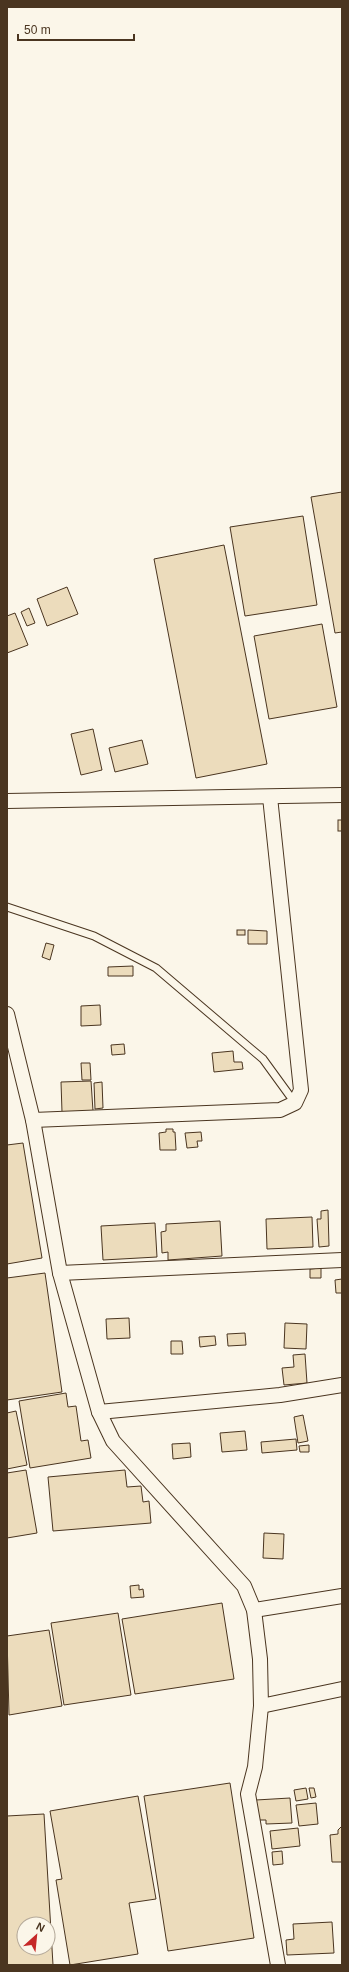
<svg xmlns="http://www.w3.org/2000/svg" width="349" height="1972" font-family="Helvetica,sans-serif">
  <rect width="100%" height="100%" fill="#fbf6e9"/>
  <!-- building -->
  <g fill="#ecdcbc" stroke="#4a3520" fill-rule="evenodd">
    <polygon points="342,492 342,632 335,633 311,497"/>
    <polygon points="303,516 317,605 245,616 230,527"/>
    <polygon points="224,545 267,764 196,778 154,559"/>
    <polygon points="67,587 78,614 47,626 37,599"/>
    <polygon points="29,608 35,623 27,626 21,612"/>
    <polygon points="15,613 28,645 7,653 7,616"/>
    <polygon points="322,624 337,707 269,719 254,636"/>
    <polygon points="93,729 102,770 81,775 71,734"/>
    <polygon points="142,740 148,764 115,772 109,748"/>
    <rect x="338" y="820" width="4" height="11"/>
    <rect x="237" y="930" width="8" height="5"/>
    <polygon points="248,930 267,931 267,944 248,944"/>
    <polygon points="46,943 54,945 50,960 42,957"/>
    <polygon points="133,966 133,976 108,976 108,967"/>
    <polygon points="100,1005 101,1025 81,1026 81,1006"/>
    <polygon points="124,1044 125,1054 112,1055 111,1045"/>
    <polygon points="233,1051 234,1062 242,1062 243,1069 214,1072 212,1053"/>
    <polygon points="81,1063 90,1063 91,1080 82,1080"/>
    <polygon points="91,1081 93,1111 62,1112 61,1082"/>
    <polygon points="102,1082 103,1108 95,1109 94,1083"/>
    <polygon points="166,1129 173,1129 173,1132 175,1132 176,1150 160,1150 159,1133 166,1132"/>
    <polygon points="201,1132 202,1141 197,1141 198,1147 187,1148 185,1133"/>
    <polygon points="23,1143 42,1258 7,1264 7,1145"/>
    <polygon points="328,1210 329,1246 319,1247 317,1219 321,1219 321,1211"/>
    <polygon points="312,1217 313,1247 267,1249 266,1219"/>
    <polygon points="220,1221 222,1256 168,1260 168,1252 162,1253 161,1232 166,1231 166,1224"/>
    <polygon points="155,1223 157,1257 103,1260 101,1226"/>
    <polygon points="321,1268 321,1278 310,1278 310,1269"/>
    <polygon points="45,1273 62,1392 7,1400 7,1278"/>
    <polygon points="342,1279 342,1293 336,1293 335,1280"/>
    <polygon points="129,1318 130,1338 107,1339 106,1319"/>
    <polygon points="285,1323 307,1324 306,1349 284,1348"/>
    <polygon points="245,1333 246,1345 228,1346 227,1334"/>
    <polygon points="215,1336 216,1345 200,1347 199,1337"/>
    <polygon points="171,1341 182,1341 183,1354 171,1354"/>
    <polygon points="305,1354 307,1383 284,1385 282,1368 294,1367 293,1355"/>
    <polygon points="66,1393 68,1407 76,1406 81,1441 88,1440 91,1458 30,1468 19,1401"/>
    <polygon points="16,1411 27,1465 7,1469 7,1413"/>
    <polygon points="303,1415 308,1441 298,1443 294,1417"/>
    <polygon points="245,1431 247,1450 222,1452 220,1433"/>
    <polygon points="296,1439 297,1450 262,1453 261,1442"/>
    <polygon points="190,1443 191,1457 173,1459 172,1444"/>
    <polygon points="309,1445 309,1452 300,1452 299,1446"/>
    <polygon points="26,1470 37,1533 7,1538 7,1473"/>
    <polygon points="125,1470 127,1487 141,1486 143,1502 149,1501 151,1523 53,1531 48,1477"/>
    <polygon points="264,1533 284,1534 283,1559 263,1558"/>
    <polygon points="139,1585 139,1590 143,1589 144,1597 131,1598 130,1586"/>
    <polygon points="222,1603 234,1679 135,1694 122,1619"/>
    <polygon points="118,1613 131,1695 64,1705 51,1623"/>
    <polygon points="49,1630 62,1706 9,1715 7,1636"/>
    <polygon points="230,1783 254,1938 168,1951 144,1796"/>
    <polygon points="306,1788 308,1799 296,1801 294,1790"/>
    <polygon points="309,1788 314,1788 316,1797 311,1798"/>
    <polygon points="138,1796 156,1899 129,1903 138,1954 70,1965 56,1880 62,1879 50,1811"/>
    <polygon points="290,1798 292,1823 266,1824 266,1820 257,1820 256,1800"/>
    <polygon points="316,1803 318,1824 299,1826 296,1805"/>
    <path d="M44,1814L53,1965H7V1816ZM24,1924H48V1948H24Z"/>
    <polygon points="342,1826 342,1862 332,1862 330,1835 338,1834 338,1830"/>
    <polygon points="298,1828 300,1846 272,1849 270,1831"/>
    <polygon points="282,1851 283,1864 273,1865 272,1852"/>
    <polygon points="332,1922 334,1953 287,1955 286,1940 294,1939 293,1924"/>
  </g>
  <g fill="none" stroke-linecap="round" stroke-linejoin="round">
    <defs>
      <polyline id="lane" points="7,907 94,936 156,968 263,1059 295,1103"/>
      <g id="street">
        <polyline points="7,801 342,795"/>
        <polyline points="7,1014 33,1120 60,1273 99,1412 113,1441 244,1586 254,1610 260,1659 261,1706 255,1767 248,1794 278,1965"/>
        <polyline points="33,1120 280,1110 295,1103 301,1090 270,797"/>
        <polyline points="60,1273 342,1260"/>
        <polyline points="99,1412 280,1395 342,1385"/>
        <polyline points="254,1610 342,1596"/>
        <polyline points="261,1706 342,1689"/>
      </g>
    </defs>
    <!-- lane casing -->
    <use href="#lane" stroke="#4a3520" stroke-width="9"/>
    <!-- street casing -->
    <use href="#street" stroke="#4a3520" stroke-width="16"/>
    <!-- lane -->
    <use href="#lane" stroke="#fbf6e9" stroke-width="7"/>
    <!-- street -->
    <use href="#street" stroke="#fbf6e9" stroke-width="14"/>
  </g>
  <!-- border -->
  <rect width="349" height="1972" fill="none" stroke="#4a3520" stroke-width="16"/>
  <!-- north arrow -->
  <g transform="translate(36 1936) rotate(27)"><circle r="19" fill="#fbf6e9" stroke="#b4a999"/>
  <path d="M0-3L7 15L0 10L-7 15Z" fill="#c62828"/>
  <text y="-6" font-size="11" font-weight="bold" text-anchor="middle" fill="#4a3520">N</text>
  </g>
  <!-- scale -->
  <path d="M18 34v6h116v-6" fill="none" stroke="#4a3520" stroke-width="2"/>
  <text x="24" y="34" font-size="12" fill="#4a3520" stroke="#fbf6e9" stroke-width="3" paint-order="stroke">50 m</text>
</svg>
